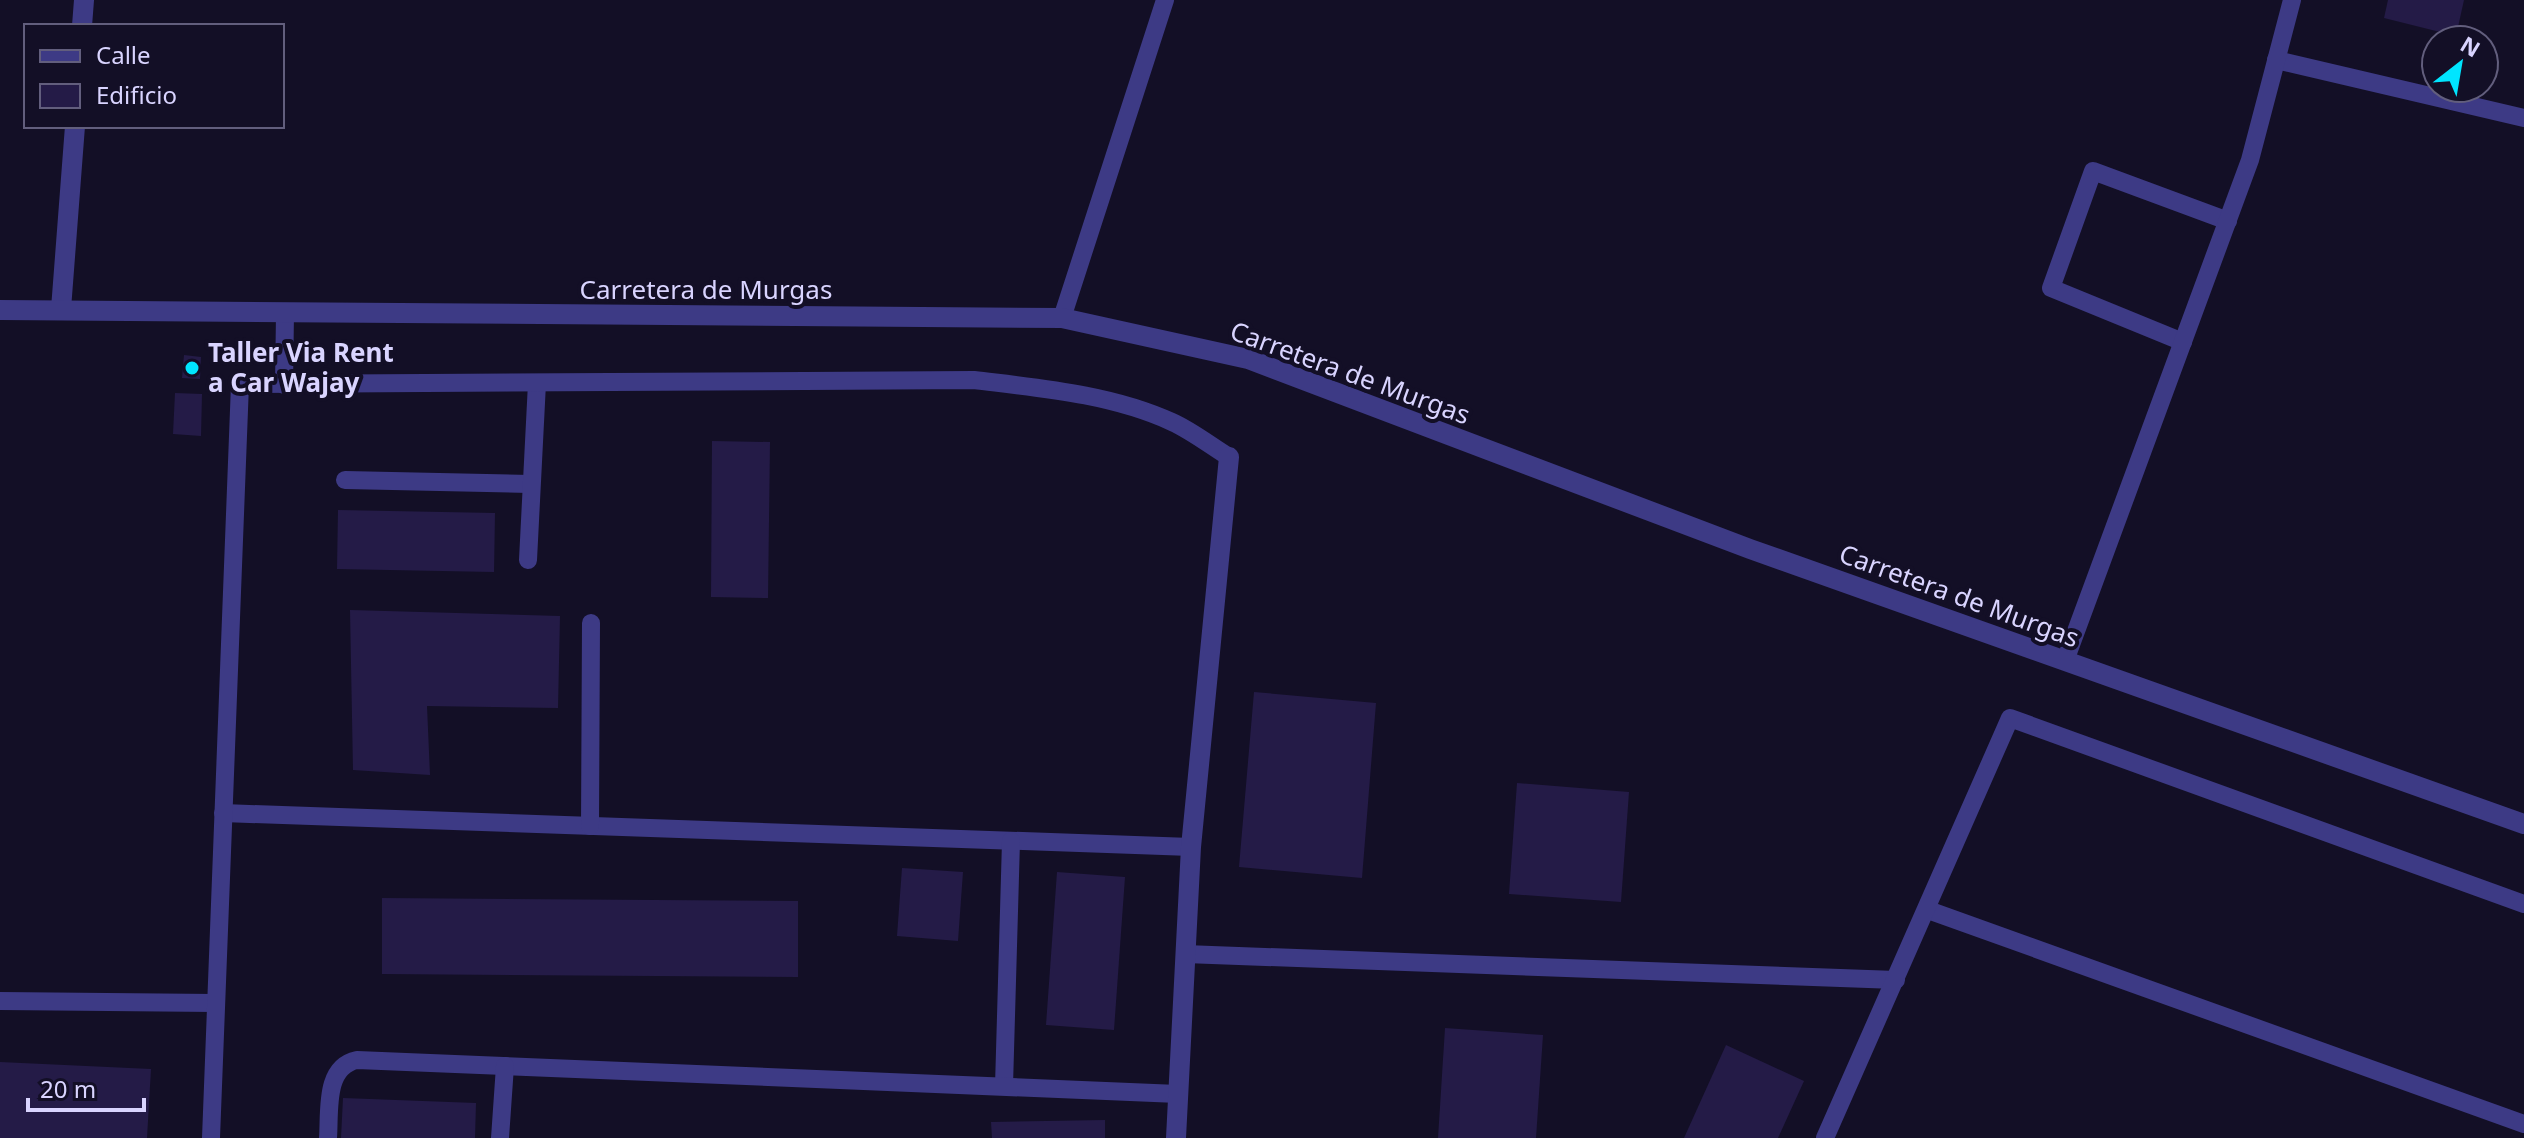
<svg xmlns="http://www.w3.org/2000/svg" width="2524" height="1138" font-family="'Noto Sans',sans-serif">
  <rect width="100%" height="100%" fill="#130f26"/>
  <!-- building -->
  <g fill="#241b47">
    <polygon points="2388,0 2464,0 2456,36 2384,18"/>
    <polygon points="184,355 201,357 200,379 182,378"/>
    <polygon points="175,393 202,394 201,436 173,434"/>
    <polygon points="712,441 770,442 768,598 711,597"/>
    <polygon points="338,510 495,513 494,572 337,569"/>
    <polygon points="350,610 560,616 558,708 427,706 430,775 353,770"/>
    <polygon points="1254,692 1376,703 1362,878 1239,867"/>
    <polygon points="1517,783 1629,792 1621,902 1509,894"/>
    <polygon points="902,868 963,872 958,941 897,936"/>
    <polygon points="1057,872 1125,877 1114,1030 1046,1025"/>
    <polygon points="382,898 798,901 798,977 382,974"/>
    <polygon points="1445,1028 1543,1035 1536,1138 1438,1138"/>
    <polygon points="1726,1045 1804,1081 1778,1138 1684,1138"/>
    <polygon points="0,1062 151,1069 147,1138 0,1138"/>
    <polygon points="343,1098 476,1103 475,1138 341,1138"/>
    <polygon points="1105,1120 1105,1138 992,1138 991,1122"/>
  </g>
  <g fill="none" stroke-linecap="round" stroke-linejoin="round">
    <!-- service -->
    <g stroke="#3d3a85" stroke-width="18">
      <polyline points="2276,60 2524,118"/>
      <polyline points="1062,318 1165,0"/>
      <polyline points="2183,342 2051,288 2093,171 2228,221"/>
      <polyline points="284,385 285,313"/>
      <polyline points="345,480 530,484"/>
      <polyline points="528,560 537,383"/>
      <polyline points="2065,661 2250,160 2292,0"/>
      <polyline points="223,813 1191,847"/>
      <polyline points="590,826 591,623"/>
      <polyline points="1928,910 2524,1124"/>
      <polyline points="1185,954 1896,980"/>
      <polyline points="0,1001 215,1003"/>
      <polyline points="1004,1086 1011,841"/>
      <path d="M211,1138L240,384L974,380C1039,388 1111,394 1172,422C1192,431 1211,446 1229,457"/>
      <path d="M328,1138C330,1111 324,1067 357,1060L1178,1094"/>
      <polyline points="500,1138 505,1066"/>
      <polyline points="1825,1138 2010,718 2524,904"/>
    </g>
    <!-- minor -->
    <g stroke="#3d3a85" stroke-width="20">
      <polyline points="82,26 84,0"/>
      <polyline points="61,309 75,126"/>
      <polyline points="1176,1138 1191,847 1229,457"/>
    </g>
    <!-- tertiary -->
    <polyline stroke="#3d3a85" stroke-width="20" points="0,310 1062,318 1248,359 1750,549 2524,824"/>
  </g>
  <!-- markers -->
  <circle fill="#00e5ff" stroke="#130f26" stroke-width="3" cx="192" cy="368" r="8"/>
  <g text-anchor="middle" stroke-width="8" stroke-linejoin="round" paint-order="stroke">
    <!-- street labels -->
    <g font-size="26" fill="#d9d4ff" stroke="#130f26">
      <text x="706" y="299">Carretera de Murgas</text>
      <text transform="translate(1350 373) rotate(20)" y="9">Carretera de Murgas</text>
      <text transform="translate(1959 596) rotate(20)" y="9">Carretera de Murgas</text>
    </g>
    <!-- poi labels -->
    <g font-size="26" font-weight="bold" fill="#d9d4ff" stroke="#130f26" text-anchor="start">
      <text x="208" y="362">Taller Via Rent<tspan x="208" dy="30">a Car Wajay</tspan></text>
    </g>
  </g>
  <!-- legend -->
  <rect x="24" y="24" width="260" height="104" fill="#130f26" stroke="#625e7d" stroke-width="2"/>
  <rect x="40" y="50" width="40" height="12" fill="#3d3a85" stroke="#625e7d" stroke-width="2"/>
  <text x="96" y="64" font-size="24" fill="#d9d4ff">Calle</text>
  <rect x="40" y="84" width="40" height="24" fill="#241b47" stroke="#625e7d" stroke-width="2"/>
  <text x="96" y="104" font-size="24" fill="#d9d4ff">Edificio</text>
  <!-- north arrow -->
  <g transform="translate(2460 64) rotate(31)"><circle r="38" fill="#130f26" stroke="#625e7d" stroke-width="2"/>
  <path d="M0-6L14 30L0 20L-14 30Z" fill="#00e5ff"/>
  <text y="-12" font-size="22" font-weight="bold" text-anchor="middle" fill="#d9d4ff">N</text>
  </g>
  <!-- scale -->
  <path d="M28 1098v12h116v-12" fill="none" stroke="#d9d4ff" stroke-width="4"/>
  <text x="40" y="1098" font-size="24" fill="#d9d4ff" stroke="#130f26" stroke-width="6" paint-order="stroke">20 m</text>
</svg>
